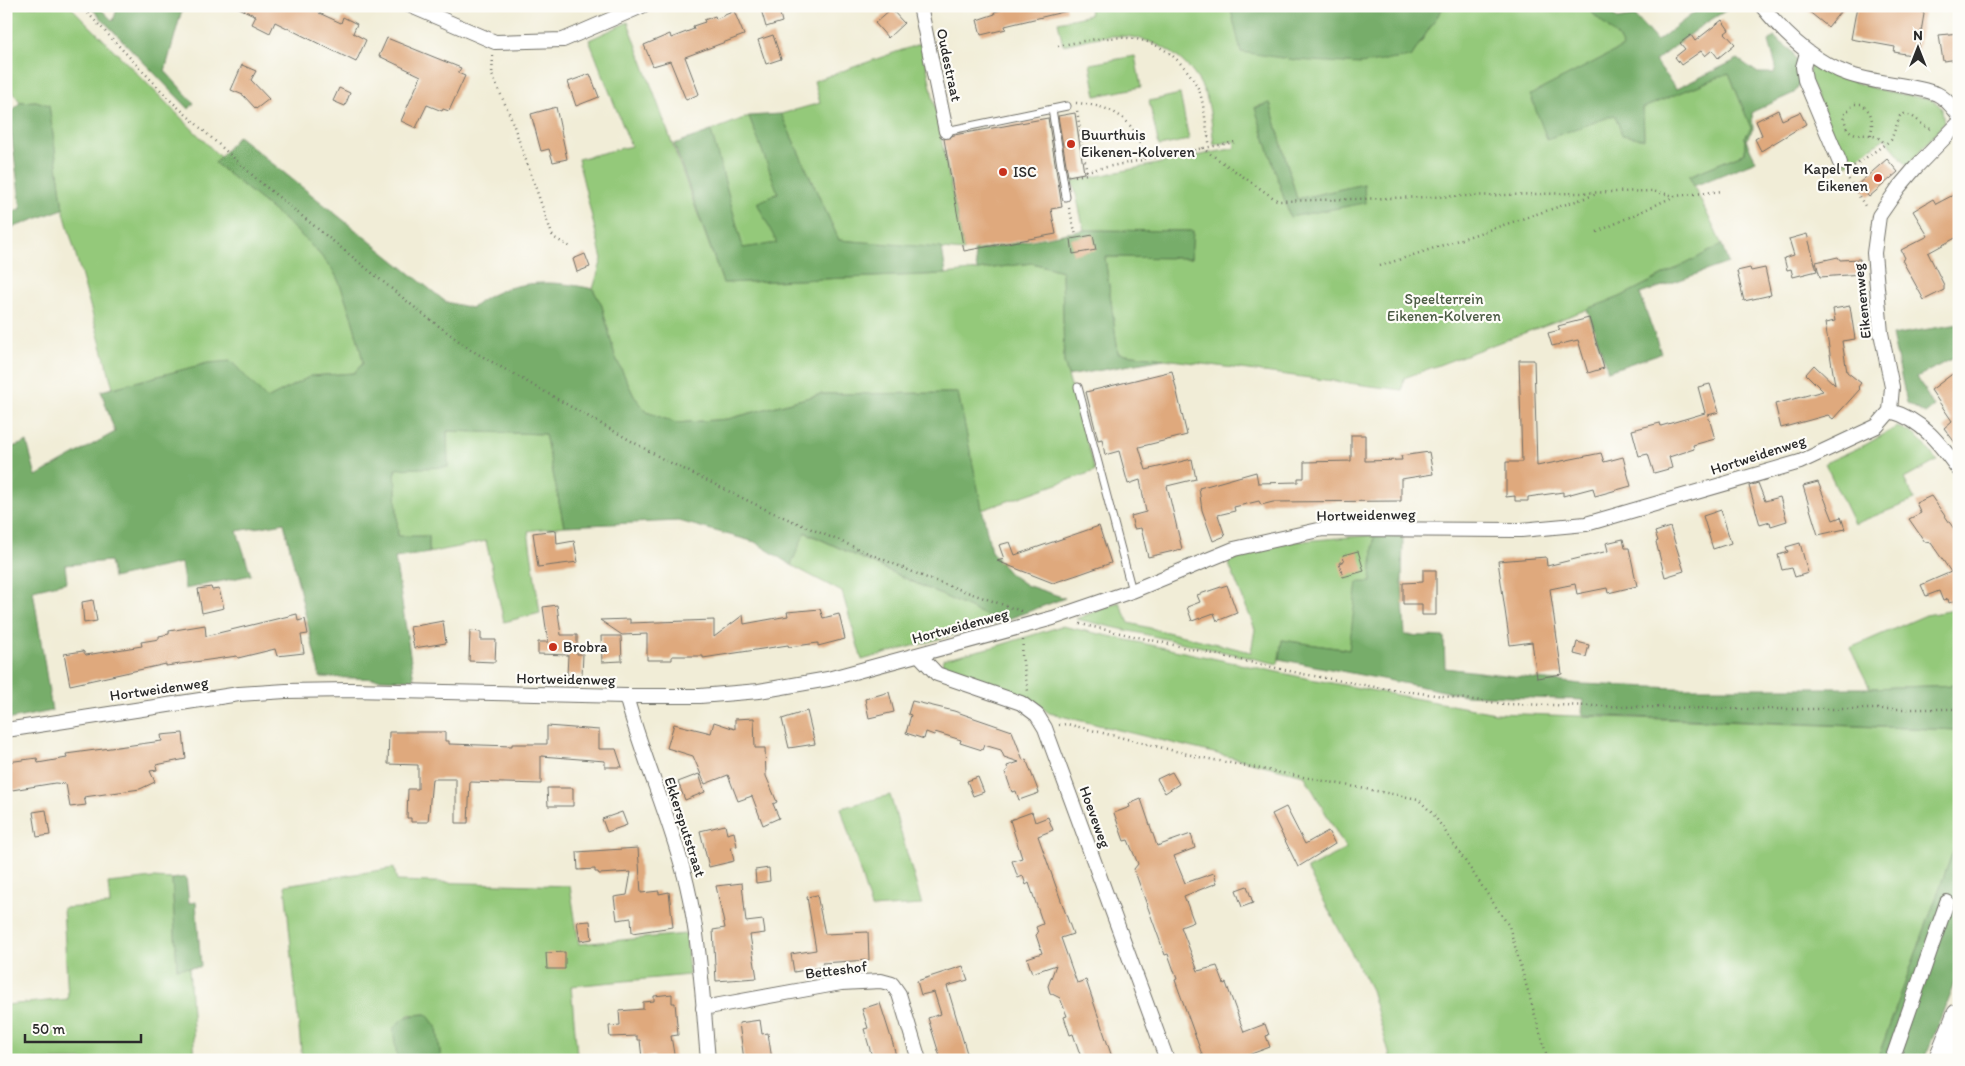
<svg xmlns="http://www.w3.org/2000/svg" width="1965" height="1066" font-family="Itim,sans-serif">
  <rect width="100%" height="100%" fill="#fdfcf7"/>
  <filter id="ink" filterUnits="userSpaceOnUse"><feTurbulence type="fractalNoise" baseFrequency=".02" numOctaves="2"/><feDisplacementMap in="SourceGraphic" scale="10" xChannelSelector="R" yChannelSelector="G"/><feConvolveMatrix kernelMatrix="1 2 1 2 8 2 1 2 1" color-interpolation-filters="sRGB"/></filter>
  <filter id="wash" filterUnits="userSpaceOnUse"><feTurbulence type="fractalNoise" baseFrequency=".0096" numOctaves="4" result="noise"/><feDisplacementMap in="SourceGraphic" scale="20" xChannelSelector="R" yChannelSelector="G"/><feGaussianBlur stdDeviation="1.12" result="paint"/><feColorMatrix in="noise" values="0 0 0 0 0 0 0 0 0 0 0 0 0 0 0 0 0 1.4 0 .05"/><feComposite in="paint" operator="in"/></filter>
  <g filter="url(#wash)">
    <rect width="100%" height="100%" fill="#f1edd7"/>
    <!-- green -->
    <g fill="#94c97a" stroke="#607a52" fill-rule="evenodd">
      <path d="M6,6H70L220,157L215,163C255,196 300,228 332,269C343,284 360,343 363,363L354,373L311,376L267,399L208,363L113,388L63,209L49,106L36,101L20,102L6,82V45L13,39L6,30Z"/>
      <path d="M1089,6H1230L1242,52L1411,57L1444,6H1585L1617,36L1623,47L1531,95L1616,115L1644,139L1643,108L1729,73L1751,128L1745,137V153L1689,176L1722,245L1620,297L1404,378L1402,390L1118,353L1105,257L1191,258L1193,231L1084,230L1073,181L1235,148L1234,141L1214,145C1212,129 1211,111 1206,96C1192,58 1152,34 1112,36C1096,36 1079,42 1063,45L1058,22L1090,15ZM1270,103L1297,199L1364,184L1290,217L1255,107Z"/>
      <polygon points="628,22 723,283 946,274 1032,263 1062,271 1064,362 1095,471 982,510 958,393 821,394 728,419 676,423 647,412 634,396 615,356 602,306 593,289 602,259 578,159 631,146 589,40"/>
      <polygon points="922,43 964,251 839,240 781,114 820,103 814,81"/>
      <polygon points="1135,56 1141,87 1096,96 1090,64"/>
      <path d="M1815,64C1847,81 1876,91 1911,96C1923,98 1935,98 1942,109L1944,123L1908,166L1885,138L1847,165L1808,77L1810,66Z"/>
      <polygon points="1180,94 1189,140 1159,146 1149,101"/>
      <polygon points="749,116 779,194 778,243 743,248 711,131"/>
      <path d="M1897,427C1917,432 1925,445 1937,461L1904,479L1915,500L1854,524L1825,463L1865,445Z"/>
      <polygon points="447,431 545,434 564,526 528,531 540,613 504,622 486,541 429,553 429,536 398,537 395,468 448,467"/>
      <polygon points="804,532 1000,622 862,660 842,592 791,565"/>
      <polygon points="1374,535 1371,583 1357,583 1350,650 1282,640 1278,664 1076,619 1119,602 1129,623 1251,652 1255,629 1228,562 1260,550 1290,542"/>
      <polygon points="1959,609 1959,685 1870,688 1850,648 1926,615"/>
      <path d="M1062,626L1310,679L1495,713L1959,730V835L1877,1060H1391L1371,990L1307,869L1346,849L1304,775L1049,713C1038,704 1028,697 1015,693C998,686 952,681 942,666L943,659L997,646Z"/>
      <polygon points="890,795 922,905 871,908 841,808"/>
      <polygon points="394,868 397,881 570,886 579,944 686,934 689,975 571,986 577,1054 528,1060 441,1060 437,1028 426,1014 408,1015 397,1059 302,1060 285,885"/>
      <polygon points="153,878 172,879 177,968 189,967 195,1060 6,1060 6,1005 68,999 63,908 110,905 108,883"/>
    </g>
    <!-- forest -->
    <g fill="#77ad6a" stroke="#516c4a">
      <polygon points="89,6 98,6 113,21 118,6 183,6 165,71 194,103 189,109"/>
      <polygon points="1230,6 1444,6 1411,57 1360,64 1296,60 1241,52"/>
      <polygon points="1585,6 1607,6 1617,19 1635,16 1657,41 1703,6 1733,6 1698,28 1655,61 1676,89 1738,59 1758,73 1774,73 1776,66 1769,41 1774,37 1792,51 1797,61 1800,83 1794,93 1752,112 1753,129 1746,140 1756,161 1694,186 1689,176 1745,153 1745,137 1751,128 1729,73 1643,108 1644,139 1622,135 1615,115 1547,139 1530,95 1623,47 1617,36"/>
      <polygon points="36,101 49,105 63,209 6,230 6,213 21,209 9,115 20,102"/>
      <polygon points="1270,103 1297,199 1364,184 1365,203 1290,217 1255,108"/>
      <polygon points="781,114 839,240 942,248 946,274 723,283 674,144 711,131 743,248 777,243 757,203 778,193 749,116"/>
      <path d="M238,136L446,302L472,308C506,279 550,279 593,289L602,306L615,356L634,396L647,412L676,423L728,419L821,394L958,393L991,551L1009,573L1026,585L1065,598L1000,622L805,532L791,565L755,542L679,521L564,526L545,434L447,431L448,467L395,469L398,536H429V553L395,558L414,680L320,677L284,523L237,531L251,575L185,589L181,563L113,578L110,561L65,565L67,582L33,590L52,711L6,720V449L27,442L36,476L115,432L101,391L208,363L231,361L267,399L311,376L354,373L363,363C360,343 343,284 332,269C300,228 255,196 215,163Z"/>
      <polygon points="1084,230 1193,231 1191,258 1105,257 1118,353 1164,359 1068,376 1064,362 1062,271 1032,263 977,270 974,251"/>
      <polygon points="1722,245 1728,263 1640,294 1661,353 1608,371 1587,309 1620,297"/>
      <polygon points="1959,324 1959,355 1917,377 1934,407 1925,414 1907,403 1892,335"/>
      <polygon points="1374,535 1403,536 1402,584 1405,635 1444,637 1445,668 1581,684 1677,688 1870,688 1959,685 1959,730 1582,715 1583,700 1464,695 1279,659 1282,640 1349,650 1357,582 1371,582"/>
      <polygon points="1959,835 1959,971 1924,1060 1877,1060"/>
      <polygon points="186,877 189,903 196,902 201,967 177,968 172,879"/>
      <path d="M427,1014L437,1028L441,1060H387L397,1058L393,1029C403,1016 410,1015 427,1014Z"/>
    </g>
    <g id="blocks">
      <!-- building -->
      <g fill="#dfa97d">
        <polygon points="235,6 322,6 319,13 341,23 343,17 357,24 353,33 366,40 356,62 275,22 270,33 252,24 256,16"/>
        <polygon points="760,6 778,6 782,22 766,27"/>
        <polygon points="1000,6 1066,6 1067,11 1005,26 1006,29 981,35 977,20 995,14 994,12 1001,10"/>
        <polygon points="1802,6 1845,6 1828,27"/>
        <polygon points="1857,6 1918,6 1924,14 1917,56 1894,52 1895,47 1851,39"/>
        <polygon points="891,9 904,23 888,38 875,23"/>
        <polygon points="734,11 744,35 685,57 699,94 686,100 670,61 653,66 644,45 670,34 671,38 694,29 693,26 705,22 704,20 715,16 716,19"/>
        <polygon points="1722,20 1729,30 1725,33 1735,44 1718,58 1712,50 1705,56 1701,51 1681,65 1675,57 1685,49 1680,43 1691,35 1695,41"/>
        <polygon points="1959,33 1959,59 1943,61 1939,35"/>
        <polygon points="773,35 781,59 766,64 758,40"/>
        <polygon points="387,38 461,68 458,73 465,76 449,111 443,109 442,111 427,105 416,128 401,121 421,76 379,56"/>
        <polygon points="242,65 256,71 251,80 269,99 256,109 243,95 231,90"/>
        <polygon points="590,74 599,97 576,106 568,82"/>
        <polygon points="339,88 350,93 345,106 333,101"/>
        <polygon points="556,107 567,159 553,162 549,149 541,151 531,114"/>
        <polygon points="1778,110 1782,120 1800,112 1806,124 1761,151 1755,139 1762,135 1756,121"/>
        <polygon points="1075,113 1084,173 1068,176 1058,116"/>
        <polygon points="1048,118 1062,207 1051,209 1056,234 964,251 944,139 954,135"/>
        <polygon points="1887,159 1898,172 1869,197 1858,184"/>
        <polygon points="1959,192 1959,236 1928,253 1944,285 1944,290 1924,300 1902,260 1905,258 1901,250 1928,236 1913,211 1933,199 1936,204"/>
        <polygon points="1807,234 1817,271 1793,277 1791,269 1787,270 1784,258 1794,255 1789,239"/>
        <polygon points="1093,235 1096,250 1073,254 1071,239"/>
        <polygon points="585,254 590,267 577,272 573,259"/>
        <polygon points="1838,257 1840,260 1860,259 1861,274 1820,277 1816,262"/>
        <polygon points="1750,268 1751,271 1765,268 1771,295 1744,301 1737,271"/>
        <polygon points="1850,306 1855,339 1842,341 1847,372 1861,383 1858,387 1860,389 1833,419 1828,415 1781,428 1775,404 1823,391 1806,374 1814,365 1835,385 1825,323 1835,321 1833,309"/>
        <polygon points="1589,318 1604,368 1588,373 1578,340 1552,346 1548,333 1560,330 1558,326"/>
        <polygon points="1519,360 1534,360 1537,466 1601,453 1604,462 1623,457 1631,486 1595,496 1593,488 1563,496 1563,492 1528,497 1528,501 1515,501 1515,496 1506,497 1506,462 1522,462"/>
        <polygon points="1959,369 1959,448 1944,428 1952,421 1931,390"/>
        <polygon points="1172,371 1187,435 1139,447 1146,470 1192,459 1196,479 1167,486 1182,549 1148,557 1141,528 1134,529 1131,516 1146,512 1140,480 1128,484 1119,451 1105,455 1102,439 1098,440 1086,392"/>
        <polygon points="1710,384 1719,412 1708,415 1715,439 1693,445 1694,449 1669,457 1672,468 1654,473 1648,454 1639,456 1632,430 1660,423 1661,426 1705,413 1698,387"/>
        <polygon points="1351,435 1365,435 1365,461 1402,460 1401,456 1429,452 1433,474 1401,479 1401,501 1273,502 1261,505 1259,501 1234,507 1235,511 1218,515 1225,536 1213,541 1202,510 1199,488 1256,472 1258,483 1298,482 1298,478 1304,478 1304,462 1351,461"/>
        <polygon points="1818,482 1833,520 1841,517 1845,529 1818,535 1803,486"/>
        <polygon points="1758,483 1765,501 1780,497 1787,521 1771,526 1770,522 1760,525 1749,486"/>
        <polygon points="1931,496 1959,536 1959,599 1949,603 1948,599 1943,601 1939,591 1926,596 1921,585 1951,572 1931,543 1925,542 1909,519 1921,513 1916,503"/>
        <polygon points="1721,510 1731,543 1713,549 1703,516"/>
        <polygon points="1099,526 1111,563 1077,575 1053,583 997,561 1004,559 999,545 1010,542 1015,555"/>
        <polygon points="1670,527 1684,571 1665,577 1656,542 1658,541 1655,532"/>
        <polygon points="556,530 557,544 574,541 578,562 538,567 533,533"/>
        <polygon points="1623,539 1625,548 1629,548 1637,586 1608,593 1607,588 1577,594 1575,584 1550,589 1562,674 1537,678 1532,642 1510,645 1498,561 1546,557 1547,566 1608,551 1606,543"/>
        <polygon points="1800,543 1808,573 1795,577 1792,568 1782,570 1778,555 1788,552 1786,547"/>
        <polygon points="1358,551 1364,571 1343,577 1339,563 1344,561 1343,555"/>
        <polygon points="1423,570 1436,570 1436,615 1422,615 1422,604 1403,604 1403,583 1423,582"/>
        <polygon points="1227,585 1237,613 1217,621 1214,613 1192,621 1187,607 1200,602 1197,595"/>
        <polygon points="211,587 212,590 219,589 224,608 202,613 198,589"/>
        <polygon points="93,600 97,621 84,623 82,602"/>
        <polygon points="557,605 561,635 577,635 577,654 583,654 582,675 567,675 568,655 538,654 538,642 548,642 543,607"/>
        <polygon points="820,609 823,618 839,614 845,639 818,646 818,643 789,647 788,645 703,658 703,656 672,656 672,660 647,660 647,634 622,635 600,620 630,619 630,623 714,620 714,637 743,615 744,624 788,616 787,612"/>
        <polygon points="297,614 298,621 305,619 308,634 301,635 304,653 277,656 275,649 238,658 237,656 166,666 166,664 70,685 64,654 83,651 86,655 142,646 141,642 159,639 159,636 169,634 169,631 205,625 206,636"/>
        <polygon points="443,621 446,643 414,648 410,627"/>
        <polygon points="470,631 481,632 481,640 496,640 495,662 469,661"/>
        <polygon points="601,636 621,636 622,661 602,662"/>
        <polygon points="1577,642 1589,645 1586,657 1574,654"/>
        <polygon points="889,692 894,712 869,718 865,699"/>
        <polygon points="912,701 954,711 1012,731 1023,760 1026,759 1039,793 1019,800 1016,791 1012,792 1005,772 1008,770 1007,766 1019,762 1004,757 1001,750 984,745 982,750 960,743 961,740 935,732 934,735 926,732 924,739 906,733 911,715 908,714"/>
        <polygon points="807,711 815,744 789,748 782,719"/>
        <polygon points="754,718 755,748 765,748 766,776 777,802 773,804 779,818 763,825 752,796 738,801 728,775 705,784 693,756 667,748 674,724 711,733 714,722 735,729 735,719"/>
        <polygon points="547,726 599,730 599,749 616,749 622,767 605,767 605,761 541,756 541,784 470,782 468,823 456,823 456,779 432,779 428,822 411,822 411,818 407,818 408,789 418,789 418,765 388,764 389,732 445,732 445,741 449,741 449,744 512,746 512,744 547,744"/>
        <polygon points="183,733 186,759 156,765 157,770 150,771 155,782 140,789 84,797 86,805 70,807 66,784 55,783 6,791 6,771 10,770 8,762 37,758 38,763 67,758 66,754 162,741 161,735"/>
        <polygon points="1172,772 1179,784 1165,793 1157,779"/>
        <polygon points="699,774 705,792 685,800 678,782"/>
        <polygon points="978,777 984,792 973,796 967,781"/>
        <polygon points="547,788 573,788 573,806 548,806"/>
        <polygon points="1141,799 1157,846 1191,834 1195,848 1174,856 1185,883 1214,873 1217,883 1184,896 1194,922 1181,927 1198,971 1217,966 1224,984 1226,983 1244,1032 1265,1024 1269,1035 1266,1036 1270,1047 1243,1057 1244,1060 1204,1060 1175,980 1177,979 1168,954 1165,955 1134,869 1138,864 1128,840 1124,841 1114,813 1130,807 1129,804"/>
        <polygon points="1286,807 1305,844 1328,831 1335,844 1298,867 1272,814"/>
        <polygon points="46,810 50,835 37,837 33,812"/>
        <polygon points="622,812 627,825 607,832 602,819"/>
        <polygon points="1032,812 1035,822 1048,817 1053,830 1038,836 1073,934 1061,938 1077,983 1086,980 1113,1060 1082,1060 1073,1034 1070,1035 1064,1017 1067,1016 1060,998 1050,993 1048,986 1056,965 1032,973 1027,958 1042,953 1036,935 1038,933 1036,927 1043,924 1029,883 1026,885 1023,876 1018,878 1012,861 1022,858 1010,820"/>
        <polygon points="725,825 727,834 734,832 737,846 731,847 734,861 709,867 700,831"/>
        <polygon points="638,848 641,893 659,891 659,894 669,892 673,927 632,933 631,918 617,920 614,897 627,895 631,872 599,874 598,872 595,872 595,869 578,870 577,852"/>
        <polygon points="769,868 770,881 756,883 755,870"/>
        <polygon points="742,883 746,922 763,920 765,933 750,935 757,978 716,981 713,930 725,928 716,886"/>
        <polygon points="1247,886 1253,903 1242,907 1236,890"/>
        <polygon points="817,895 825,934 868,932 869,960 822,963 822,967 794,972 791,954 816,950 807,897"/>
        <polygon points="590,921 592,939 580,941 577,922"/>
        <polygon points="565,952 565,969 547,969 546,953"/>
        <polygon points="963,966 968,980 947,986 969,1060 941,1060 928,1018 941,1014 934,992 921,995 917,981"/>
        <polygon points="672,994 672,1003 675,1003 678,1035 671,1036 675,1060 654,1060 654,1056 642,1058 640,1040 637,1040 637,1036 610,1037 609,1026 620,1025 619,1011 643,1009 643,1002 654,1001 654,996"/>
        <polygon points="880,1003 893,1044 897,1060 873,1060 864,1029 868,1028 862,1009"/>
        <polygon points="760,1020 762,1034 768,1033 772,1060 744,1060 739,1023"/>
      </g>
    </g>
  </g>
  <g filter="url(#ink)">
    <use href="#blocks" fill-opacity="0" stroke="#706f67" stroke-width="1"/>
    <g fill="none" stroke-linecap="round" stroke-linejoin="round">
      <defs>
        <g id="lane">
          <polyline points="1052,109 1066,197"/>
          <polyline points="946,131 1067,106"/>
          <polyline points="1078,387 1132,591"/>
        </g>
        <g id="street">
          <polyline points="411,6 495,42 563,40 642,6"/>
          <polyline points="920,6 946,131"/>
          <path d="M1762,6C1785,35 1812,61 1848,74C1876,84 1912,84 1937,94C1946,98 1953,108 1959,115"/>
          <polyline points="1807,53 1803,67 1805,80 1840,163"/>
          <path d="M1890,411C1922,419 1941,445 1959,470"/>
          <polyline points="919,655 937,674 1021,703 1037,715 1045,728 1167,1060"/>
          <path d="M626,696C643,760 672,821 687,885C700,940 703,1004 708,1060"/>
          <polyline points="6,730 239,694 286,691 350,690 626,696 700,696 759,691 828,679 1053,618 1132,591 1234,549 1323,529 1521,530 1586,524 1800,462 1877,426 1890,411 1892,387 1881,333 1874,253 1879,216 1899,187 1916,167 1959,123"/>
          <polyline points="703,1008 841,983 881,981 892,984 899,994 919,1060"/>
          <polyline points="1892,1060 1947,902"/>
        </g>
        <polyline id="highway" points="1941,1060 1959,1016"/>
      </defs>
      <!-- lane casing -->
      <use href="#lane" stroke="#706f67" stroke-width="9"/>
      <!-- street casing -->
      <use href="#street" stroke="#706f67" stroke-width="16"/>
      <!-- highway casing -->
      <use href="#highway" stroke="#706f67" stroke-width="27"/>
      <!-- path -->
      <g stroke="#706f67" stroke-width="2.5" stroke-dasharray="1 4" stroke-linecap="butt">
        <polyline points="81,6 171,101 260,182 424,315 471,350 663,459 769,511 927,578 1021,611"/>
        <path d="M1058,46C1101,37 1148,27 1181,64C1189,72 1196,82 1200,93C1205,110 1206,129 1210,146"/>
        <polyline points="493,56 492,75 510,115 553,237 572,248"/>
        <path d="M1076,103C1115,106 1137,120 1144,160"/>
        <path d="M1871,135C1873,121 1873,112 1861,104H1854L1843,116L1847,129C1859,140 1873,129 1884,143"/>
        <polyline points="1202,148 1278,201 1652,191 1675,196"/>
        <path d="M1854,166L1891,140L1900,116L1904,114C1917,115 1920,127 1932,129"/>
        <polyline points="1086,171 1235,142"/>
        <polyline points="1846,175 1865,206 1868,205"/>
        <polyline points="1075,176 1087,174 1077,110"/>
        <polyline points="1069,208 1076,235"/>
        <polyline points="1597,232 1675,196 1723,191"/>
        <polyline points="1380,266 1597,194"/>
        <polyline points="1080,624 1303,674 1381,688 1505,704 1736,709 1959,709"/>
        <polyline points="1023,640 1022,656 1028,691"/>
        <polyline points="1059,725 1067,724 1199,757 1418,799 1434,815 1509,926 1548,1060"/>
        <polyline points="1954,998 1959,986"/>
      </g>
      <!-- lane -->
      <use href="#lane" stroke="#fff" stroke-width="7"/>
      <!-- street -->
      <use href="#street" stroke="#fff" stroke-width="14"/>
      <!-- highway -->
      <use href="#highway" stroke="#fff" stroke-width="25"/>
    </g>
  </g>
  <!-- markers -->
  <g fill="#c8321e" stroke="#fdfcf7" stroke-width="2">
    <circle cx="1071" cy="144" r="5"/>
    <circle cx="1003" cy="172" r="5"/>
    <circle cx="1878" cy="178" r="5"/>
    <circle cx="553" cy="647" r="5"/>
  </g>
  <g text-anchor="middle" stroke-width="4.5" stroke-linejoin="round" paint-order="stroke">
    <!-- street labels -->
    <g font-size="15" fill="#2b2b2b" stroke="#fdfcf7">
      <text transform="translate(949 65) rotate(78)" y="5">Oudestraat</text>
      <text transform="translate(1862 301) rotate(-96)" y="5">Eikenenweg</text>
      <text transform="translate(1758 455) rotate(-18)" y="5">Hortweidenweg</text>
      <text transform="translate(1366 515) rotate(-1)" y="5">Hortweidenweg</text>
      <text transform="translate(960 626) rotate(-15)" y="5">Hortweidenweg</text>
      <text transform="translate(566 679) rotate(1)" y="5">Hortweidenweg</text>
      <text transform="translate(159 689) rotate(-8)" y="5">Hortweidenweg</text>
      <text transform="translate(1095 817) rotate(70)" y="5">Hoeveweg</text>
      <text transform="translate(685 827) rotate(72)" y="5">Ekkersputstraat</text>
      <text transform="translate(836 970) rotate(-7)" y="5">Betteshof</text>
    </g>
    <!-- poi labels -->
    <g font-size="15" fill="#2b2b2b" stroke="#fdfcf7" text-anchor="start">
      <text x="1081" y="140">Buurthuis<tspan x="1081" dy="17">Eikenen-Kolveren</tspan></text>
      <text x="1868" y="174" text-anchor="end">Kapel Ten<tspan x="1868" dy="17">Eikenen</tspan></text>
      <text x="1013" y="177">ISC</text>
      <text x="563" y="652">Brobra</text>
    </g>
    <!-- park labels -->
    <g font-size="15" fill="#4a5a43" stroke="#fdfcf7">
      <text x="1444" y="304">Speelterrein<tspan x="1444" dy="17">Eikenen-Kolveren</tspan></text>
    </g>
  </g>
  <!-- margin -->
  <rect width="1965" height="1066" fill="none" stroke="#fdfcf7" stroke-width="25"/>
  <!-- north arrow -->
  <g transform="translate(1918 48)" stroke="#fdfcf7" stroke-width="4" paint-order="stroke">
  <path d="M0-4L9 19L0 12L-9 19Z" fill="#2b2b2b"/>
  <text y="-8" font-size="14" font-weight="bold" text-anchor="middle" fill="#2b2b2b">N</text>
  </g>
  <!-- scale -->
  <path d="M25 1034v8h116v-8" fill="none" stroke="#2b2b2b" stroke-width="2.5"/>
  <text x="32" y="1034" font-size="15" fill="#2b2b2b" stroke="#fdfcf7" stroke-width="4" paint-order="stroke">50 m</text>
</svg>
